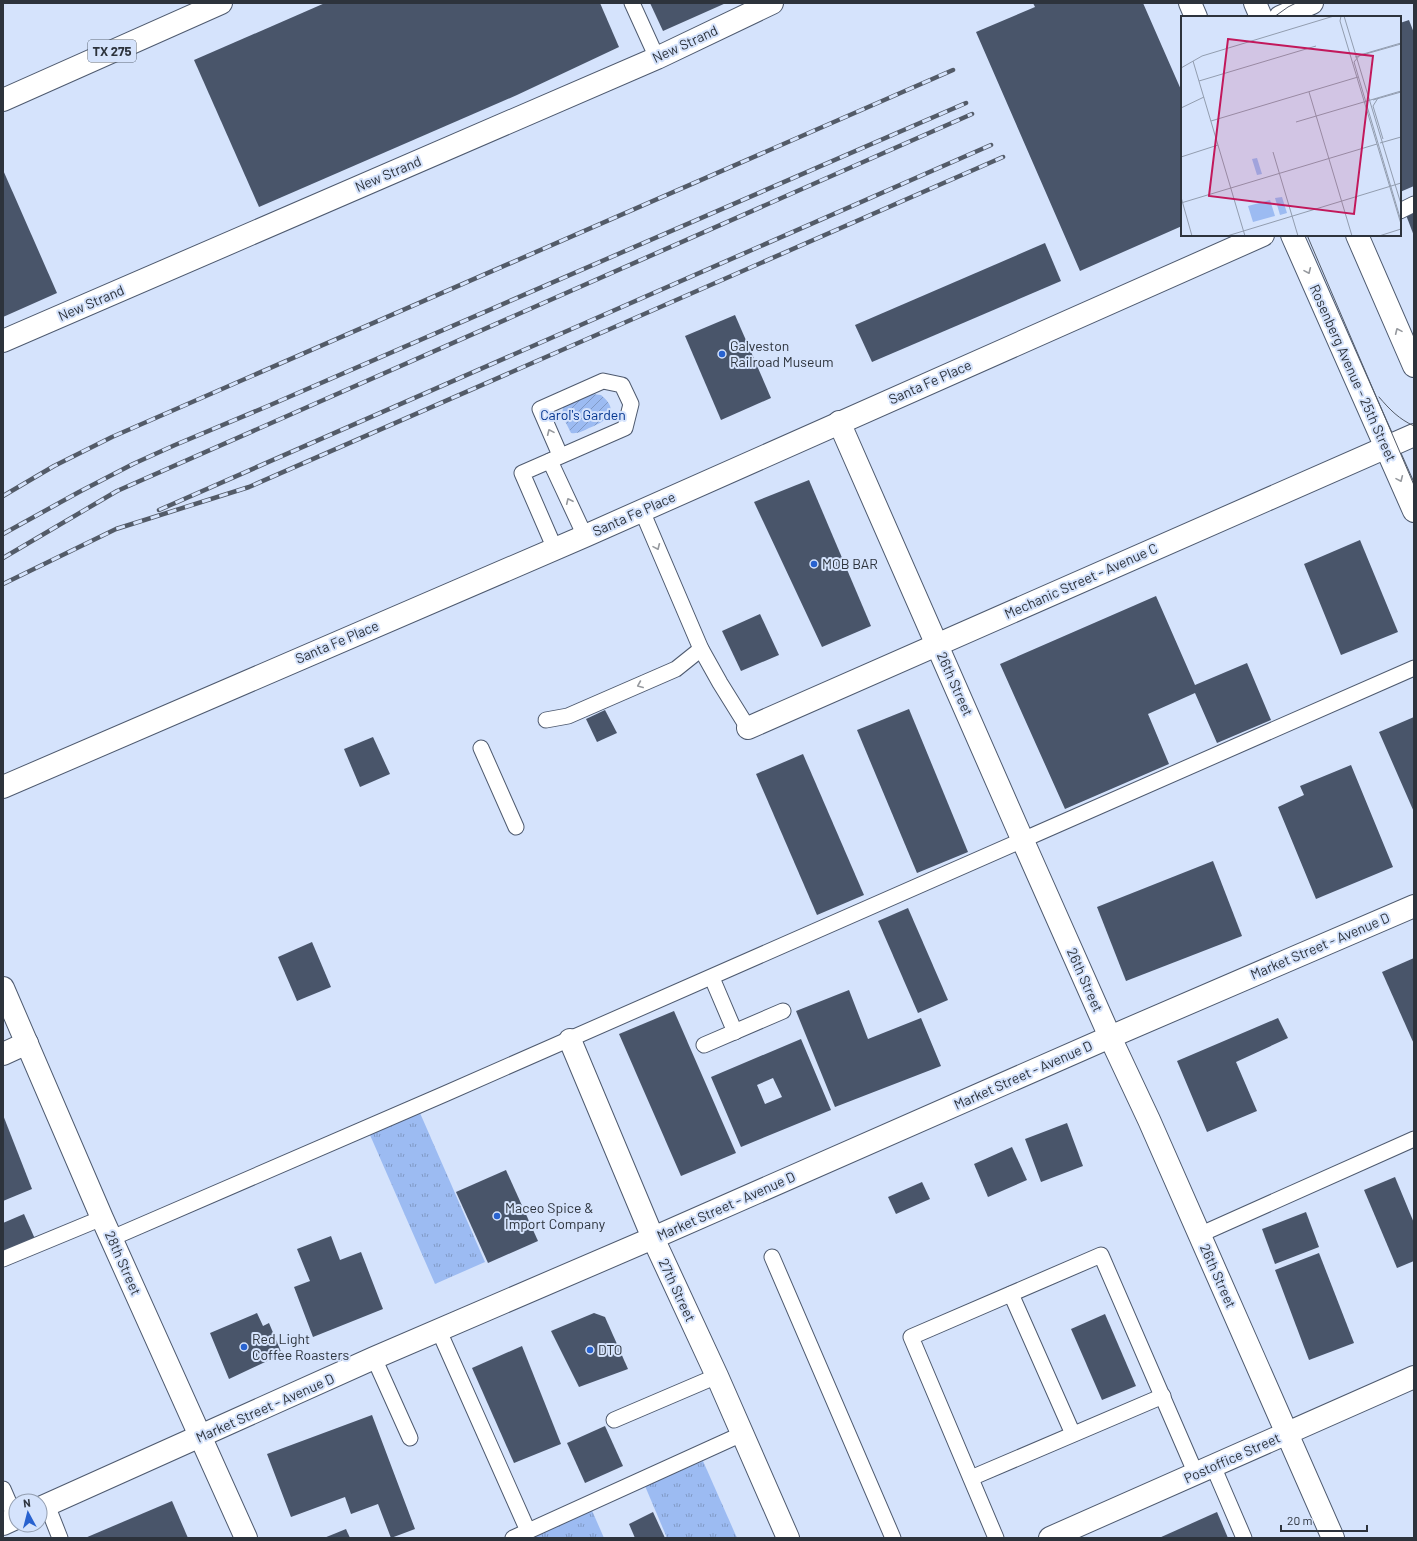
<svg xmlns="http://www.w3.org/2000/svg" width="1417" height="1541" font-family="Barlow,sans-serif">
  <defs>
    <pattern id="grass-tufts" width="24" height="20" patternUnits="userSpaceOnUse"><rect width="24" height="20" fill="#9cbbf2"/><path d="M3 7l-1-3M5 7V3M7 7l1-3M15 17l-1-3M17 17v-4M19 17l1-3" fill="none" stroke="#8099c5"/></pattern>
    <pattern id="garden-furrows" width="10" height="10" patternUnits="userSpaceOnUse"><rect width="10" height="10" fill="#9cbbf2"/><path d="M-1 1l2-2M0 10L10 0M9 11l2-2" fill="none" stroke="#8099c5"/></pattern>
  </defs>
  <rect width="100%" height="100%" fill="#d5e3fc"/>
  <!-- grass -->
  <g fill="url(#grass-tufts)">
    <polygon points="420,1113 485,1262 435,1284 370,1135"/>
    <polygon points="703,1461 737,1538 667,1538 645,1486"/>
    <polygon points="590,1506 604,1538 520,1538"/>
  </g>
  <!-- garden -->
  <path fill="url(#garden-furrows)" d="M593,394L601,395C621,411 607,421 589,428C583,431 578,434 571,433L562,415L563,407Z"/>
  <!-- building -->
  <g fill="#49556a" fill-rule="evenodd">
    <polygon points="325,3 600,3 619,47 517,95 259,207 194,60"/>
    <polygon points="650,3 726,3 663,31"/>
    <polygon points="1033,3 1143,3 1182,92 1182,226 1080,271 976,32 1035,7"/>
    <polygon points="1409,20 1414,33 1414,186 1400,192 1400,23"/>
    <polygon points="3,170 57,293 3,317"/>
    <polygon points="1414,212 1414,236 1406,215"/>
    <polygon points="1045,243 1061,281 872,362 855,325"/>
    <polygon points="735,315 771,398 721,420 685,336"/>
    <polygon points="809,480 871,626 822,647 754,502"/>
    <polygon points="1360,540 1398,632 1341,655 1304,564"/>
    <polygon points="1156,596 1195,685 1247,663 1271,720 1217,743 1195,693 1148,714 1169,764 1065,809 1000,664"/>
    <polygon points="760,614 779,655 741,671 722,631"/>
    <polygon points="909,709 968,852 917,873 857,730"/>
    <polygon points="605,710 617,733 597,742 586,719"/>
    <polygon points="1414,717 1414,812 1379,732"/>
    <polygon points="373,737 390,774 360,787 344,749"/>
    <polygon points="803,754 864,895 817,915 756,774"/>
    <polygon points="1351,765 1393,867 1316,899 1278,807 1304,795 1300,786"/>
    <polygon points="1213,861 1242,936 1126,981 1097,907"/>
    <polygon points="908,908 948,1000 918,1013 878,921"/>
    <polygon points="312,942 331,987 297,1001 278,957"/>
    <polygon points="1414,958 1414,1044 1382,972"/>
    <polygon points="849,990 868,1039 921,1018 941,1066 835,1107 796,1011"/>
    <polygon points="674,1011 736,1153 681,1176 619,1034"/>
    <polygon points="1278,1018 1288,1038 1236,1062 1257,1111 1207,1132 1177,1061"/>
    <path d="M801,1039L831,1110L741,1147L711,1077ZM773,1078L782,1097L765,1104L757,1085Z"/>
    <polygon points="3,1115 32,1189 3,1201"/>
    <polygon points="1067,1123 1083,1166 1041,1182 1025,1139"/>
    <polygon points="1012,1147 1027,1180 988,1197 974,1164"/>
    <polygon points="506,1170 538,1241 488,1263 456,1192"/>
    <polygon points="1395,1177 1414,1223 1414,1261 1397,1268 1364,1190"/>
    <polygon points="922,1182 930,1199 896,1214 888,1197"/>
    <polygon points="1306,1212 1319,1247 1275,1264 1262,1229"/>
    <polygon points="24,1214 35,1239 3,1253 3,1223"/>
    <polygon points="331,1236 340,1260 361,1252 383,1309 313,1337 294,1287 310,1281 297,1249"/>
    <polygon points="1319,1253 1354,1343 1309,1360 1275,1270"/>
    <polygon points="257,1313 263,1326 269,1323 282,1354 229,1379 210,1333"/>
    <polygon points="594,1313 605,1317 628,1369 579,1387 551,1331"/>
    <polygon points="1105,1314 1136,1386 1102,1400 1071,1329"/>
    <polygon points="522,1346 561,1444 514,1463 472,1368"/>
    <polygon points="372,1415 415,1529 391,1538 378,1504 351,1514 345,1497 291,1517 267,1454"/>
    <polygon points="605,1426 623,1466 585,1483 567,1443"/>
    <polygon points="172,1501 188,1538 85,1538"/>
    <polygon points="653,1512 665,1538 635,1538 629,1524"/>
    <polygon points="1217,1512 1228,1538 1159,1538"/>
    <polygon points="346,1529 350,1538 324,1538"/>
  </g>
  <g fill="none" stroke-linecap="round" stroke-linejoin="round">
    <defs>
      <g id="lane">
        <polyline points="632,3 657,58"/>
        <polyline points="1400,211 1414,204"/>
        <polyline points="550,461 585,536"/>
        <polyline points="642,511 701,649 720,683 748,728"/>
        <polyline points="555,549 522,473 625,428 631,404 622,385 603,381 540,409 560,455"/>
        <polyline points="546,720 568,716 676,669 701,649"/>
        <polyline points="481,748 516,827"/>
        <polyline points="712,978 735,1032"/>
        <polyline points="704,1045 783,1011"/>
        <polyline points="1199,1235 1414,1139"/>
        <path d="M112,1238C547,1050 982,861 1414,668"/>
        <polyline points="772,1257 893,1538"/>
        <polyline points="3,1259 102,1218"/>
        <polyline points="1011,1294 1073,1434"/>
        <polyline points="439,1331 528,1531"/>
        <polyline points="374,1358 410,1438"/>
        <polyline points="614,1420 717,1376"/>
        <polyline points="1213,1466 1244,1538"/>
        <polyline points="971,1478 1163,1396"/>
        <polyline points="3,1489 16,1519"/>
        <polyline points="47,1505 60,1538"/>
        <polyline points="513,1538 742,1434"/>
        <polyline points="996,1538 911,1337 1101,1255 1196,1474"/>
      </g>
      <g id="street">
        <polyline points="3,341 657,58 772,3"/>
        <polyline points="839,422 1023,841 1110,1037 1149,1120 1333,1538"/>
        <polyline points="748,728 1414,435"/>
        <polyline points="3,988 102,1218 246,1538"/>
        <polyline points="570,1040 653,1238 717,1376 788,1538"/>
        <polyline points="3,1054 27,1043"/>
        <polyline points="1050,1538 1414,1377"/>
      </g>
      <g id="secondary">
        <polyline points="1280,17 1312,3"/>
        <polyline points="3,787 585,536 1263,235"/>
        <polyline points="40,1508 374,1358 653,1238 1110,1037 1414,906"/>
        <polyline points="3,1524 16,1518"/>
      </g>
      <g id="primary">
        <polyline points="1190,3 1196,17"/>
        <polyline points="1255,3 1261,17"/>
        <polyline points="3,100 221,3"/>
        <polyline points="1292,235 1414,511"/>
        <polyline points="1357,235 1414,366"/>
      </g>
    </defs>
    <!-- lane casing -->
    <use href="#lane" stroke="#4e5a6f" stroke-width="17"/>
    <!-- street casing -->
    <use href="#street" stroke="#4e5a6f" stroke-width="24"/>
    <!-- secondary casing -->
    <use href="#secondary" stroke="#4e5a6f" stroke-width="24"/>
    <!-- primary casing -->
    <use href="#primary" stroke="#4e5a6f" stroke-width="24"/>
    <!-- lane -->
    <use href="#lane" stroke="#fff" stroke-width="15"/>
    <!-- street -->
    <use href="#street" stroke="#fff" stroke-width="22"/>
    <!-- secondary -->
    <use href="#secondary" stroke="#fff" stroke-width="22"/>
    <!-- primary -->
    <use href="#primary" stroke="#fff" stroke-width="22"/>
    <!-- tram -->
    <g stroke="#535b68" stroke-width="1">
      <polyline points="1274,17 1288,7 1296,3"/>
      <polyline points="1307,235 1414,485"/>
      <path d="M1379,397C1390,410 1399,419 1414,426"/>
    </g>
    <defs>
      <g id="rail">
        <polyline points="3,496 54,466 112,437 953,70"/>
        <polyline points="159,510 991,145"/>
        <polyline points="3,534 79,492 133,464 175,445 268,406 966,103"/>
        <polyline points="3,558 117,491 972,114"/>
        <polyline points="3,584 116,529 249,487 1003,157"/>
      </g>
    </defs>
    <!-- rail casing -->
    <use href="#rail" stroke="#535b68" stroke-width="4.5"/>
    <!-- rail -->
    <use href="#rail" stroke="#d5e3fc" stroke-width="3" stroke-dasharray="9" stroke-linecap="butt"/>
  </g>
  <!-- one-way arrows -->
  <defs><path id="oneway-chevron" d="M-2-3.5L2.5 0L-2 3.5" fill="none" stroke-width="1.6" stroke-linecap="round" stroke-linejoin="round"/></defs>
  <g stroke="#96999e">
    <use href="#oneway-chevron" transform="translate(1308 271) rotate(66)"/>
    <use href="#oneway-chevron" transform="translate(1398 331) rotate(-114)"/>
    <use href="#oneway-chevron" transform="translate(550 432) rotate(-114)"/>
    <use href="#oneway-chevron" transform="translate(1400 479) rotate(66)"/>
    <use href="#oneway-chevron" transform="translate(569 501) rotate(-115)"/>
    <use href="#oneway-chevron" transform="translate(657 547) rotate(66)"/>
    <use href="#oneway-chevron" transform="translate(640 685) rotate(157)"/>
  </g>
  <!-- markers -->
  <g fill="#2862cf" stroke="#d5e3fc" stroke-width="1.5">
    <circle cx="722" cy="354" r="4"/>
    <circle cx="814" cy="564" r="4"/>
    <circle cx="497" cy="1216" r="4"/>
    <circle cx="244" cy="1347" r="4"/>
    <circle cx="590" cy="1350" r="4"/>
  </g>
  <g text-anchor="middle" stroke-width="4" stroke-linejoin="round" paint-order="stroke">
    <!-- shield labels -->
    <rect fill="#d5e3fc" stroke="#5f6876" stroke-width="1" x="88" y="40" width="48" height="22" rx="3"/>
    <g font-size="13" font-weight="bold" fill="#2d333c">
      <text x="112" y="56">TX 275</text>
    </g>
    <!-- street labels -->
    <g font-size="14" fill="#2d333c" stroke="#d5e3fc">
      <text transform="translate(685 44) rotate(-25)" y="5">New Strand</text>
      <text transform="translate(388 174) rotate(-23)" y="5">New Strand</text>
      <text transform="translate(91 303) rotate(-23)" y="5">New Strand</text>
      <text transform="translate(1353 373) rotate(66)" y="5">Rosenberg Avenue - 25th Street</text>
      <text transform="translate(930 382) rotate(-24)" y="5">Santa Fe Place</text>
      <text transform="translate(634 514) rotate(-24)" y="5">Santa Fe Place</text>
      <text transform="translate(1081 581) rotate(-24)" y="5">Mechanic Street - Avenue C</text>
      <text transform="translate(337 642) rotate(-23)" y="5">Santa Fe Place</text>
      <text transform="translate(955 684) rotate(66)" y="5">26th Street</text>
      <text transform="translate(1320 946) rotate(-23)" y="5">Market Street - Avenue D</text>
      <text transform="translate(1085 980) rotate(66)" y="5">26th Street</text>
      <text transform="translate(1023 1075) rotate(-24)" y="5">Market Street - Avenue D</text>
      <text transform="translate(726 1206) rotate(-24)" y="5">Market Street - Avenue D</text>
      <text transform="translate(123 1263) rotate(66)" y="5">28th Street</text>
      <text transform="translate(1218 1276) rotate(66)" y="5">26th Street</text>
      <text transform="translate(677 1290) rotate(65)" y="5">27th Street</text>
      <text transform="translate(265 1408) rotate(-24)" y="5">Market Street - Avenue D</text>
      <text transform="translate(1232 1458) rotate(-24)" y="5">Postoffice Street</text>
    </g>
    <!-- poi labels -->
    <g font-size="14" fill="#2d333c" stroke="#d5e3fc" text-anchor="start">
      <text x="730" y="351">Galveston<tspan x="730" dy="16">Railroad Museum</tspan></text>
      <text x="822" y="569">MOB BAR</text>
      <text x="505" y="1213">Maceo Spice &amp;<tspan x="505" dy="16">Import Company</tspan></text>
      <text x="252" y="1344">Red Light<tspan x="252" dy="16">Coffee Roasters</tspan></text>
      <text x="598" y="1355">DTO</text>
    </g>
    <!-- park labels -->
    <g font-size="14" fill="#04358f" stroke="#d5e3fc">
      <text x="583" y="420">Carol's Garden</text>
    </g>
  </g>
  <!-- overview -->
  <g transform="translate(1181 16)">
    <rect width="220" height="220" fill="#d5e3fc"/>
    <path d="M76,142L81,158L76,159L71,143ZM101,181L106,197L99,199L94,182ZM89,184L94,200L72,206L67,190Z" fill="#9cbbf2"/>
    <path fill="none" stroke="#929daf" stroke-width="1" d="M160,0L159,5L220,208M163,0L220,188M220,27L179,39L173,46L220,205M174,41L220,28M12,45L64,220M0,52L21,40L153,0M18,65L135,30M128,76L171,220M197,82L192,90L202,123M192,84L220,76M0,92L23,81M30,105L177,61M115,106L220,75M199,127L220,121M92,136L117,220M0,141L37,129M0,181L11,220M0,187L196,128M46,220L220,167M198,220L220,213"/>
    <path fill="#c2185b" fill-opacity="0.15" stroke="#c2185b" stroke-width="2" d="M47,23L192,40L173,198L28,180Z"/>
    <rect width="220" height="220" fill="none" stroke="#2d333c" stroke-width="2"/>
  </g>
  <!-- border -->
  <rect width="1417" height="1541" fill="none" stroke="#2d333c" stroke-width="8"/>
  <!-- north arrow -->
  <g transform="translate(28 1513) rotate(353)"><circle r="19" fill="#d5e3fc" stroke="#929daf"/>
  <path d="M0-3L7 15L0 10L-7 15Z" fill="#2862cf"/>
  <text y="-6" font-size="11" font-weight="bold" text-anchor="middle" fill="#2d333c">N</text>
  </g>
  <!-- scale -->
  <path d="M1281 1525v6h86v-6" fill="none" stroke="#2d333c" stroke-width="2"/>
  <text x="1287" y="1525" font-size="12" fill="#2d333c" stroke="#d5e3fc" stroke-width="3" paint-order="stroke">20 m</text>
</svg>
